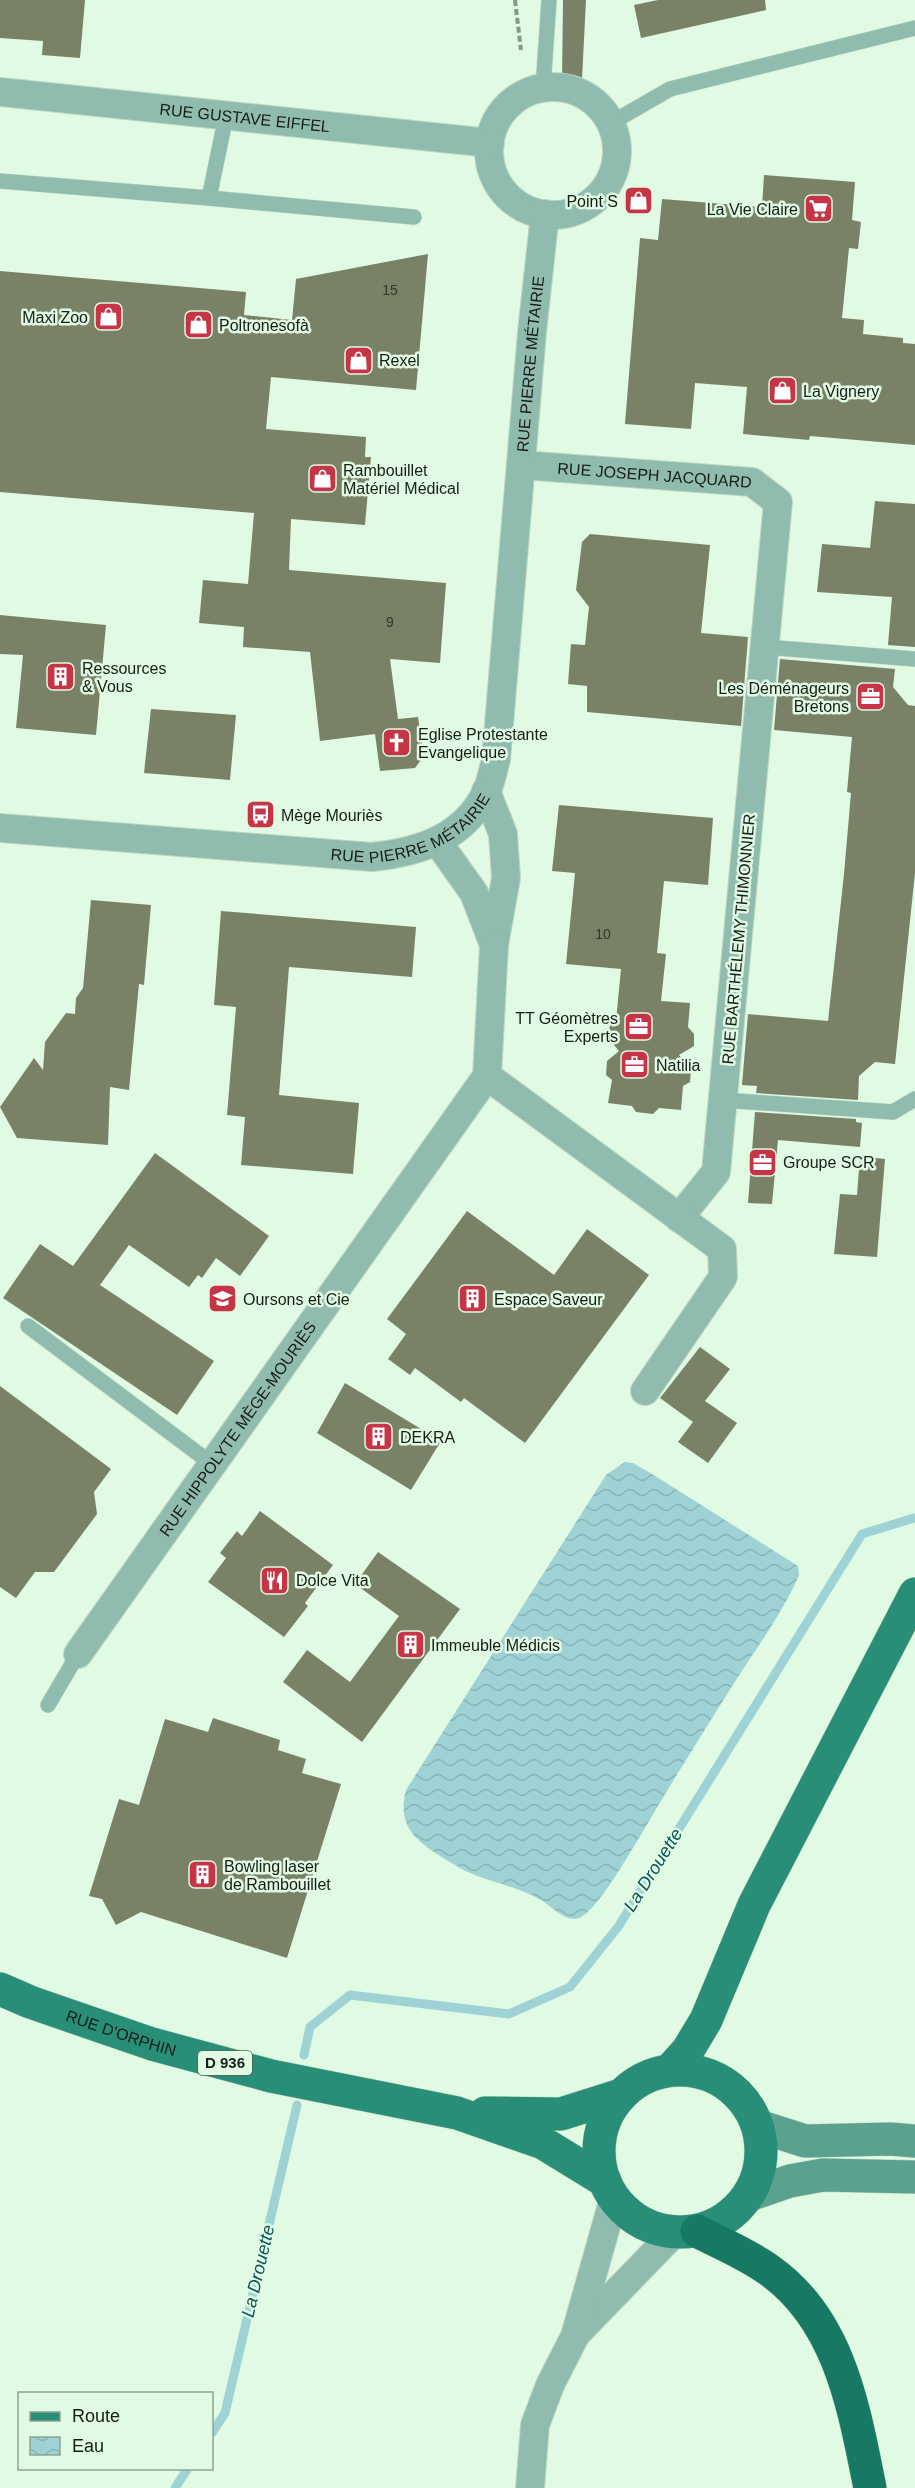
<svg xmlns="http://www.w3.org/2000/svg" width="915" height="2488" font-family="Helvetica,sans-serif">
  <defs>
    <pattern id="water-waves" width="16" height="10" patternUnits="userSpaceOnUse" patternTransform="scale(1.5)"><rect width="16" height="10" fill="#9ed2d5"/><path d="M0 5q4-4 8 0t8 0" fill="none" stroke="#87b4b6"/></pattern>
  </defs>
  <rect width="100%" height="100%" fill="#e0fae3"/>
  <!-- water -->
  <path fill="url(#water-waves)" d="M625,1462L633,1463L652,1474L798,1566L799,1575C783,1612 758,1646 736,1680C702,1734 668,1788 636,1843C626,1859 595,1913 579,1918C565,1923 551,1905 539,1899C513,1884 480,1881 455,1865C423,1845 395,1832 406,1790L606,1475Z"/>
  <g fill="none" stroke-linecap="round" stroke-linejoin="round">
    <!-- stream -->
    <g stroke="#9ed2d5" stroke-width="9">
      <polyline points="304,2055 310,2027 350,1995 509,2014 570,1987 618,1927 862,1534 914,1518"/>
      <polyline points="212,2433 225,2413 297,2105"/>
      <polyline points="175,2488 188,2468"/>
    </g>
  </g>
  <!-- building -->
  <g fill="#798267">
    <polygon points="0,0 85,0 80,58 42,55 43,41 0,38"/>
    <polygon points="563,0 586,0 582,79 562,79"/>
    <polygon points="658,0 765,0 766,10 641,38 634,5"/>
    <polygon points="764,175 855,182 852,220 861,222 858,249 849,248 842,318 864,320 863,334 903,338 903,343 915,344 915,445 810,436 809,440 743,434 747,387 695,383 691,429 625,424 640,238 658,240 662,199 762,207"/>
    <polygon points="428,254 416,390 271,377 266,429 366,437 365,457 371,457 365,525 291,519 289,570 446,583 440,663 390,659 398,719 418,717 424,756 415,768 380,771 375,734 320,741 310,652 243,647 244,627 199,623 203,580 248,584 254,513 0,492 0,271 246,292 244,315 292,320 296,279"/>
    <polygon points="875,501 915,504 915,647 888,645 892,597 817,592 822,544 870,548"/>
    <polygon points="590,534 710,545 701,633 748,637 741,726 587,712 587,686 568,684 571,644 585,645 589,607 576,590 582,542"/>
    <polygon points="0,615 106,625 96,735 16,728 23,655 0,654"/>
    <polygon points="780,659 895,669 893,687 908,705 915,706 915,873 895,1064 875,1062 859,1076 858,1100 756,1093 757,1086 742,1085 748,1014 828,1021 844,874 851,793 847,792 852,737 774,730"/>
    <polygon points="151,709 236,715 230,780 144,773"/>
    <polygon points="559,805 713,818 708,885 664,881 657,953 666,954 661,1001 690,1003 688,1027 694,1034 694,1046 679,1055 691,1069 690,1082 683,1086 681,1110 659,1108 653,1114 636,1112 632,1106 608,1103 612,1080 606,1075 607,1061 619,1051 608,1038 610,1025 616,1021 621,969 566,964 575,873 552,871"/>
    <polygon points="91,900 151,905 144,985 139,984 129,1090 110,1087 108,1145 17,1138 0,1107 34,1058 43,1070 45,1042 66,1013 75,1014 76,998 83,988"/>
    <polygon points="221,911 416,927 412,977 289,967 279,1095 359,1103 353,1174 241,1165 245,1117 227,1115 236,1007 214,1005"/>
    <polygon points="755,1112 856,1119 856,1122 862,1123 860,1147 778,1140 772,1204 748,1203"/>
    <polygon points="155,1153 269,1236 240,1276 216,1258 202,1278 198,1275 189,1287 129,1245 100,1285 214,1361 177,1415 3,1298 40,1244 73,1266"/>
    <polygon points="860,1156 885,1159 877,1257 834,1254 840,1194 857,1195"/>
    <polygon points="467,1211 554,1275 587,1229 649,1275 525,1443 464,1398 461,1402 415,1368 410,1375 388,1359 406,1334 387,1319"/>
    <polygon points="700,1347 730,1369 705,1401 737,1423 708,1463 678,1442 693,1422 660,1398"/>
    <polygon points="345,1383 441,1441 411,1490 317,1433"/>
    <polygon points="0,1386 111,1469 94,1492 97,1514 54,1572 35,1572 16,1598 0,1587"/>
    <polygon points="260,1511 333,1565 305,1603 308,1606 284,1637 208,1582 226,1558 220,1553 237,1531 242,1536"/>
    <polygon points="378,1552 460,1609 362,1742 283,1682 307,1650 350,1682 399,1616 355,1584"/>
    <polygon points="213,1718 280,1740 278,1750 306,1759 302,1773 341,1784 287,1958 141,1912 116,1925 102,1899 89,1896 119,1799 139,1805 165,1719 208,1732"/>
  </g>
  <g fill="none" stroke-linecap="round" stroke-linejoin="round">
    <defs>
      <g id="lane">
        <polyline points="543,88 549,0"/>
        <polyline points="611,123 670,89 915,28"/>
        <polyline points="0,181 209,198 226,116"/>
        <polyline points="209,198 414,217"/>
        <polyline points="765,647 915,659"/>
        <polyline points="723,1100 893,1112 915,1099"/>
        <polyline points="28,1326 212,1464"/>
        <polyline points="48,1705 78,1654"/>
      </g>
      <g id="street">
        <circle cx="553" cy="151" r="64"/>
        <path id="s1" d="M0,92L490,143"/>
        <path id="s2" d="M521,465L752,482L778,502L716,1172L679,1218"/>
        <path id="s3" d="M0,828L372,857C420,852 464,838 487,791C491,781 493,770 496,760L532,332L545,214"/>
        <polyline points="437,841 474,893 494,945 506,878 503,834 486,791"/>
        <polyline points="487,1076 722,1249 723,1277 645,1391"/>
        <path id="s4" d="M78,1654L487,1076L494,945"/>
        <polyline points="578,2332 675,2232"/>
        <polyline points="530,2488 535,2425 550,2385 575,2336 614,2198"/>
      </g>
      <g id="secondary">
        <polyline points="758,2126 805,2141 890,2139 915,2141"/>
        <polyline points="749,2195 790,2181 823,2175 915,2177"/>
      </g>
      <g id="primary">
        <path id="s5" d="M0,1989L30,2002L152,2044L271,2076L457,2113L543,2143L605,2181"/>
        <polyline points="670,2070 688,2050 706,2020 754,1905 915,1594"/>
        <circle cx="680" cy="2151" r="81"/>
        <polyline points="485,2113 561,2114 621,2095"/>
      </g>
      <path id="highway" d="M697,2231C720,2243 747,2254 769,2270C840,2320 854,2409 870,2488"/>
    </defs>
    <!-- lane casing -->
    <use href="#lane" stroke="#c0d7c2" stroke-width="16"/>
    <!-- street casing -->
    <use href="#street" stroke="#c0d7c2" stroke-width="30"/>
    <!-- secondary casing -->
    <use href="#secondary" stroke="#c0d7c2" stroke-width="34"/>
    <!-- primary casing -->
    <use href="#primary" stroke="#c0d7c2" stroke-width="34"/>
    <!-- highway casing -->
    <use href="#highway" stroke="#c0d7c2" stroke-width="34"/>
    <!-- path -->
    <polyline stroke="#869888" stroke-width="4" stroke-dasharray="6 3" stroke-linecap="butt" points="515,0 521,50"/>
    <!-- lane -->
    <use href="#lane" stroke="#90bcaf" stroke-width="15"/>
    <!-- street -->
    <use href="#street" stroke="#90bcaf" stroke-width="28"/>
    <!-- secondary -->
    <use href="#secondary" stroke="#5ba18f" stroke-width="33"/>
    <!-- primary -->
    <use href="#primary" stroke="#298e77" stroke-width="33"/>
    <!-- highway -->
    <use href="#highway" stroke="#177964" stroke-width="33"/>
  </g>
  <!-- icons -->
  <defs>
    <symbol id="shop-square" viewBox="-11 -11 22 22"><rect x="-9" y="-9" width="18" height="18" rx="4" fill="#c53546" stroke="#e0fae3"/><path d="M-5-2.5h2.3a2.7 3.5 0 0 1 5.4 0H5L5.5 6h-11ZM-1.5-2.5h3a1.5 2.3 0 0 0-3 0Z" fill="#fff"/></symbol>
    <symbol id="supermarket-square" viewBox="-11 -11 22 22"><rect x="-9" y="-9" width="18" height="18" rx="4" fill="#c53546" stroke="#e0fae3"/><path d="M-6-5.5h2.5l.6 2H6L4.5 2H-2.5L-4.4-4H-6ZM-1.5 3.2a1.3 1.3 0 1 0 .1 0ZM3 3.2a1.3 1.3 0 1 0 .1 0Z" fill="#fff"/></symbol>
    <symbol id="building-square" viewBox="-11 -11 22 22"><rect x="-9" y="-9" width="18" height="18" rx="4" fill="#c53546" stroke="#e0fae3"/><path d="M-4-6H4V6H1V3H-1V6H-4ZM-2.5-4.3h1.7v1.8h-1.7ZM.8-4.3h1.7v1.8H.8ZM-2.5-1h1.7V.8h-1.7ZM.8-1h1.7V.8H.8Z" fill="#fff"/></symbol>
    <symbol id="office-square" viewBox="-11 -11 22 22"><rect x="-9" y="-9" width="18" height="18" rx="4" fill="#c53546" stroke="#e0fae3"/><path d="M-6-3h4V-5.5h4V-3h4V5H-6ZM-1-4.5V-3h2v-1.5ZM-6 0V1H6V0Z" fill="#fff"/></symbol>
    <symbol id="church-square" viewBox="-11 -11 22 22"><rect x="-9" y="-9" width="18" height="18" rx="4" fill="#c53546" stroke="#e0fae3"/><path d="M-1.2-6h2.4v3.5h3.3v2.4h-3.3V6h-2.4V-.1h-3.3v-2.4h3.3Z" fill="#fff"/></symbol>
    <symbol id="bus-square" viewBox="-11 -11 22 22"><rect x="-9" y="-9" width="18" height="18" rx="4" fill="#c53546" stroke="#e0fae3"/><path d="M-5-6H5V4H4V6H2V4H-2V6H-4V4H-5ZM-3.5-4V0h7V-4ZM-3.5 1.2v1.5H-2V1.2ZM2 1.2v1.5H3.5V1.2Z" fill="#fff"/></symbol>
    <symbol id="school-square" viewBox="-11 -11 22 22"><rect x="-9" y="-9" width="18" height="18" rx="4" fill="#c53546" stroke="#e0fae3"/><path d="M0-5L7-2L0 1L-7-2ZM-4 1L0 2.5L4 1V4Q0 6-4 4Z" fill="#fff"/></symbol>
    <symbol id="restaurant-square" viewBox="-11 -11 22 22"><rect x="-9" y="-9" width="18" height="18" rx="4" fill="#c53546" stroke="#e0fae3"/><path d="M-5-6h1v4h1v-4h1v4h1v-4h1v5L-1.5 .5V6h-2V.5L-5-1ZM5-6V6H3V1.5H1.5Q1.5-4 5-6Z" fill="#fff"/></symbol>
  </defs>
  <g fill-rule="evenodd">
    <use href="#shop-square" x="622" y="184" width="33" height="33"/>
    <use href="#supermarket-square" x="802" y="192" width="33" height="33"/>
    <use href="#shop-square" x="92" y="300" width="33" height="33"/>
    <use href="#shop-square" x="182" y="308" width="33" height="33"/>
    <use href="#shop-square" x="342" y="344" width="33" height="33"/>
    <use href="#shop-square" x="766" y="374" width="33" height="33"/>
    <use href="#shop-square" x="306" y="462" width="33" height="33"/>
    <use href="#building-square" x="44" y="660" width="33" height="33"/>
    <use href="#office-square" x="854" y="680" width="33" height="33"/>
    <use href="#church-square" x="380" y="726" width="33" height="33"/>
    <use href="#bus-square" x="244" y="798" width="33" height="33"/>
    <use href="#office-square" x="622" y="1010" width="33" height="33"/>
    <use href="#office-square" x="618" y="1048" width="33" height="33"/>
    <use href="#office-square" x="746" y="1146" width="33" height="33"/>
    <use href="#school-square" x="206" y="1282" width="33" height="33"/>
    <use href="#building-square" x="456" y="1282" width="33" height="33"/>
    <use href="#building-square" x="362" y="1420" width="33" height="33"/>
    <use href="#restaurant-square" x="258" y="1564" width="33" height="33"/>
    <use href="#building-square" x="394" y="1628" width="33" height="33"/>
    <use href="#building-square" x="186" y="1858" width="33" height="33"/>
  </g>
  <g text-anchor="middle" stroke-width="5" stroke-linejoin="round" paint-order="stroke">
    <!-- number labels -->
    <g font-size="14" fill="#2e372a">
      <text x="390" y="295">15</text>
      <text x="390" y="627">9</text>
      <text x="603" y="939">10</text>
    </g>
    <!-- shield labels -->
    <rect fill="#e0fae3" stroke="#526054" stroke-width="1.5" x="198" y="2051" width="54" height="24" rx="4.5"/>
    <g font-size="15" font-weight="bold" fill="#151e16">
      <text x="225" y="2068">D 936</text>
    </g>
    <!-- street labels -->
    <g font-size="16" fill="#151e16" stroke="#e0fae3">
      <text dy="6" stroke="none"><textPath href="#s1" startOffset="246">RUE GUSTAVE EIFFEL</textPath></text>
      <text dy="6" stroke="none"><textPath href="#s3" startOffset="942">RUE PIERRE MÉTAIRIE</textPath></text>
      <text dy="6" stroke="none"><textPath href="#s2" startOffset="134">RUE JOSEPH JACQUARD</textPath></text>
      <text dy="6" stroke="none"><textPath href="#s3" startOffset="420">RUE PIERRE MÉTAIRIE</textPath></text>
      <text transform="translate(738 939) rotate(-85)" y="6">RUE BARTHÉLEMY THIMONNIER</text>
      <text dy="6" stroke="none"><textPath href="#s4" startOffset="276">RUE HIPPOLYTE MÈGE-MOURIÈS</textPath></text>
      <text dy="6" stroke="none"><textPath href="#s5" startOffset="129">RUE D'ORPHIN</textPath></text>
    </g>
    <!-- poi labels -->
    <g font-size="16" fill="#151e16" stroke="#e0fae3" text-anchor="start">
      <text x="618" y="207" text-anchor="end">Point S</text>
      <text x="798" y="215" text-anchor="end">La Vie Claire</text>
      <text x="88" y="323" text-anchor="end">Maxi Zoo</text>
      <text x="219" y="331">Poltronesofà</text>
      <text x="379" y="366">Rexel</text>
      <text x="803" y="397">La Vignery</text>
      <text x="343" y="476">Rambouillet<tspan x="343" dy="18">Matériel Médical</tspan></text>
      <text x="82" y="674">Ressources<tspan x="82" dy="18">&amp; Vous</tspan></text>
      <text x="849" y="694" text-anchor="end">Les Déménageurs<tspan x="849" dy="18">Bretons</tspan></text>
      <text x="418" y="740">Eglise Protestante<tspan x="418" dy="18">Evangelique</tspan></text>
      <text x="281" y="821">Mège Mouriès</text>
      <text x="618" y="1024" text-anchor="end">TT Géomètres<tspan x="618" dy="18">Experts</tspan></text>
      <text x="656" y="1071">Natilia</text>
      <text x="783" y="1168">Groupe SCR</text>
      <text x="243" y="1305">Oursons et Cie</text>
      <text x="494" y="1305">Espace Saveur</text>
      <text x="400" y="1443">DEKRA</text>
      <text x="296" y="1586">Dolce Vita</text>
      <text x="431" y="1651">Immeuble Médicis</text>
      <text x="224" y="1872">Bowling laser<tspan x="224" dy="18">de Rambouillet</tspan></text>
    </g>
    <!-- water labels -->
    <g font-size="18" font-style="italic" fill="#075559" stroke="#e0fae3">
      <text transform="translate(653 1870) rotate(-58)" y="6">La Drouette</text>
      <text transform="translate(258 2271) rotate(-77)" y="6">La Drouette</text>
    </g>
  </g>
  <!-- legend -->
  <rect x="18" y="2392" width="195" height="78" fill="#e0fae3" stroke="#8fa291" stroke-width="1.5"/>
  <rect x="30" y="2412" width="30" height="9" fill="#298e77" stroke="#8fa291" stroke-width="1.5"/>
  <text x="72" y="2422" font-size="18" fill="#151e16">Route</text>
  <rect x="30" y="2437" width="30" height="18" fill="url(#water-waves)" stroke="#8fa291" stroke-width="1.5"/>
  <text x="72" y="2452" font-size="18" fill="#151e16">Eau</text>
</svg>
